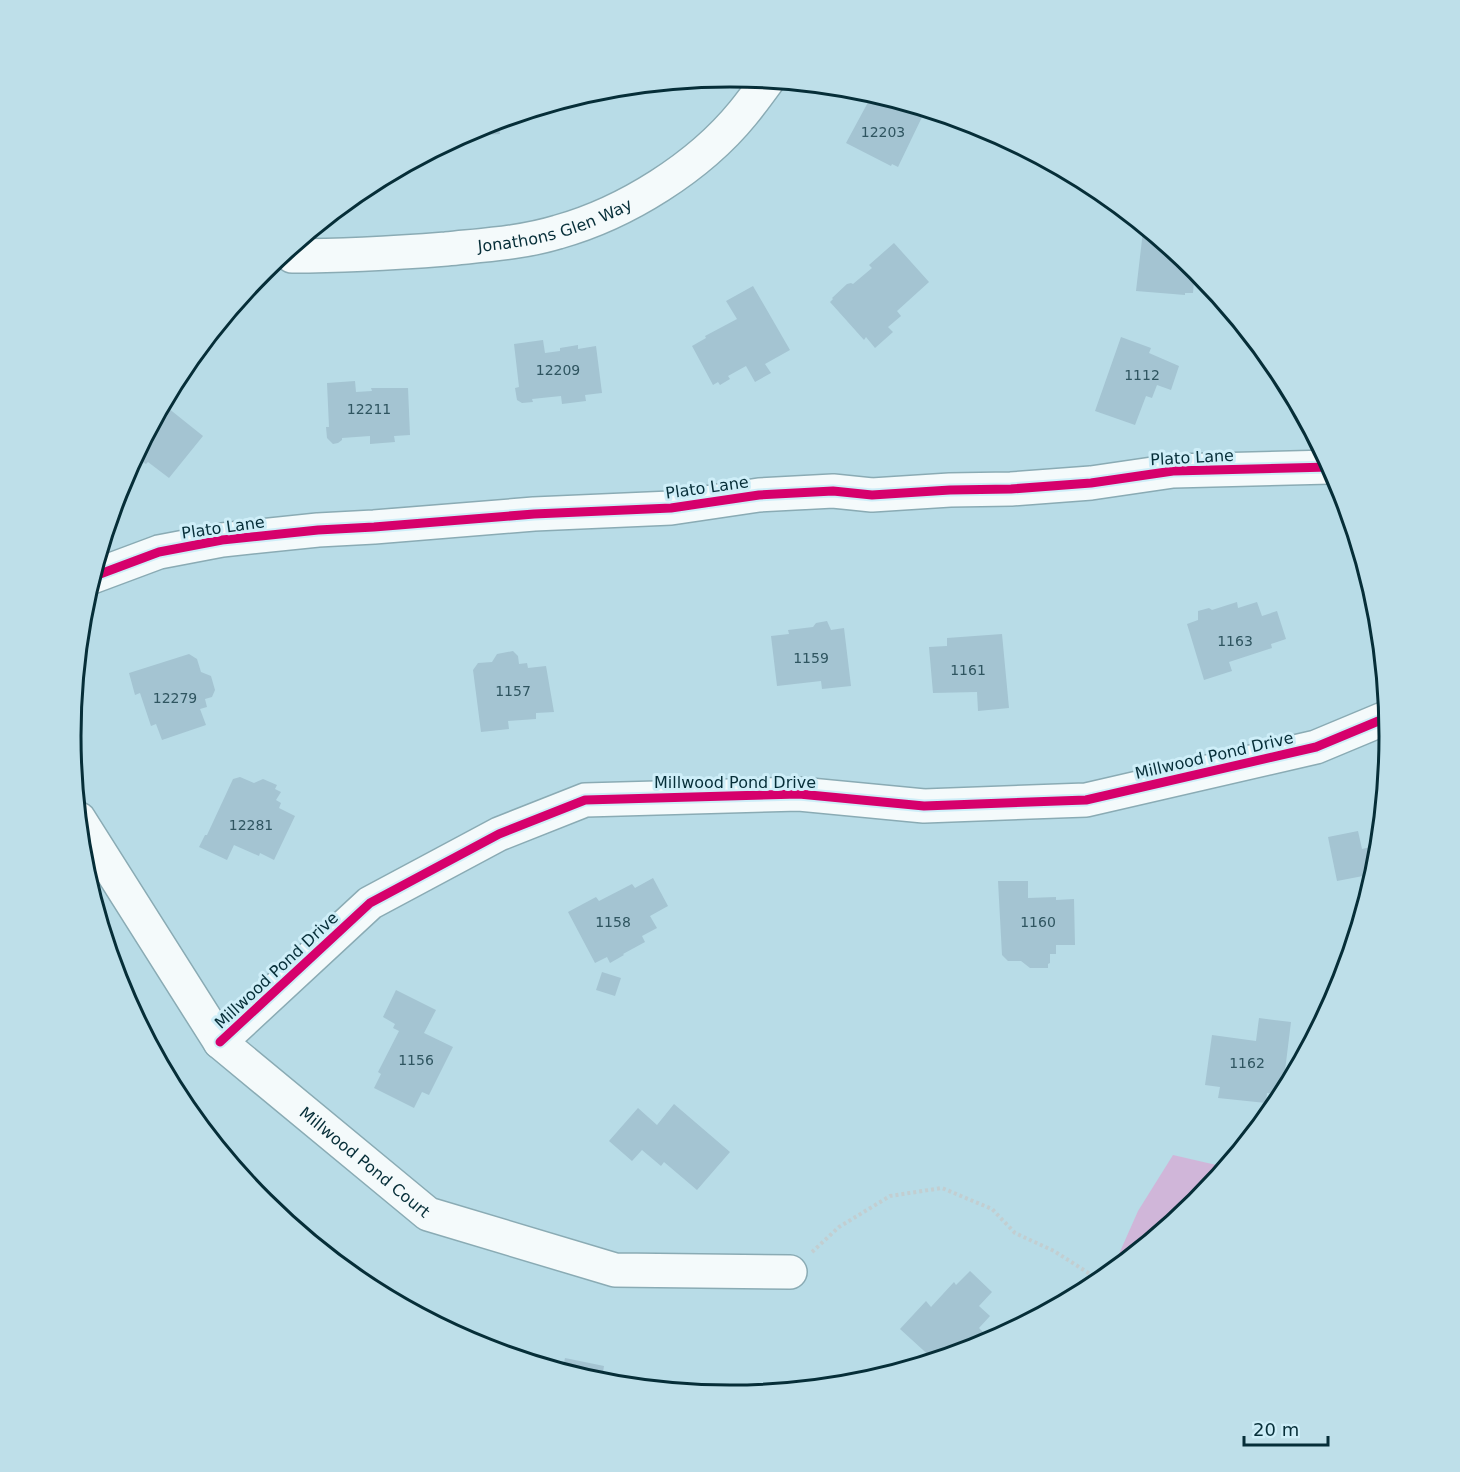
<svg xmlns="http://www.w3.org/2000/svg" width="1460" height="1472" font-family="'DejaVu Sans',sans-serif">
  <rect width="100%" height="100%" fill="#b8dce7"/>
  <!-- green -->
  <polygon fill="#d0b6d9" points="1173,1155 1225,1167 1196,1203 1111,1272 1138,1211"/>
  <!-- building -->
  <g fill="#a4c4d2">
    <polygon points="611,88 593,103 585,94 602,89"/>
    <polygon points="873,93 937,113 933,120 923,115 898,167 892,164 891,166 846,143"/>
    <polygon points="499,120 500,134 472,136 472,134 463,134 478,127"/>
    <polygon points="443,145 443,155 423,156"/>
    <polygon points="1140,223 1195,269 1193,293 1185,293 1185,295 1136,291 1143,231 1139,230"/>
    <polygon points="894,243 929,282 897,311 901,316 888,327 893,332 875,348 866,337 864,340 830,302 833,299 832,298 847,284 851,283 853,284 872,268 869,265"/>
    <polygon points="753,286 790,350 765,364 771,373 755,382 746,366 728,376 730,379 720,385 718,382 713,385 692,346 706,338 705,336 737,319 726,301"/>
    <polygon points="1121,337 1151,348 1149,353 1179,366 1171,390 1157,385 1152,398 1146,396 1135,425 1095,411"/>
    <polygon points="543,340 545,353 560,351 560,348 578,345 578,349 596,346 602,393 585,395 586,401 562,404 561,396 532,399 533,402 522,403 517,400 515,388 519,387 514,344"/>
    <polygon points="355,381 356,392 372,391 371,388 408,388 410,435 394,436 395,442 370,444 370,436 342,438 342,440 338,443 333,444 327,438 326,427 329,427 327,383"/>
    <polygon points="163,404 203,436 169,478 148,462 146,464 135,457"/>
    <polygon points="1237,602 1238,608 1257,602 1262,616 1277,611 1286,639 1271,644 1272,648 1229,662 1232,671 1204,680 1187,624 1198,620 1198,611 1209,608 1212,610"/>
    <polygon points="827,621 831,630 844,628 851,686 822,689 821,681 777,686 771,636 789,634 788,630 813,627 816,623"/>
    <polygon points="1002,634 1009,708 978,711 977,692 933,693 929,647 947,646 947,638"/>
    <polygon points="513,651 518,656 519,664 527,663 528,668 546,666 554,712 536,713 536,719 508,721 509,729 481,732 473,670 478,663 492,662 497,654"/>
    <polygon points="189,654 197,659 201,672 211,676 215,690 212,697 205,699 207,707 200,709 206,725 162,740 156,724 151,726 140,693 135,695 129,673"/>
    <polygon points="240,777 254,783 263,779 277,785 275,789 281,792 276,800 281,803 279,808 295,816 274,860 260,853 259,856 234,845 227,860 199,847 205,835 207,835 233,779"/>
    <polygon points="1358,831 1362,849 1379,845 1377,865 1367,897 1363,876 1337,881 1328,837"/>
    <polygon points="653,878 668,906 650,916 657,928 642,936 645,942 623,954 624,955 610,963 607,957 595,963 568,912 596,897 599,901 632,884 635,888"/>
    <polygon points="998,881 1028,881 1028,898 1056,897 1056,900 1074,899 1075,945 1056,945 1056,954 1050,954 1050,963 1048,964 1048,968 1030,968 1021,961 1008,961 1002,955"/>
    <polygon points="602,972 621,978 615,996 596,990"/>
    <polygon points="396,990 436,1010 424,1033 453,1047 429,1095 422,1092 414,1108 374,1088 381,1074 378,1072 399,1031 393,1028 395,1024 383,1017"/>
    <polygon points="1259,1018 1291,1022 1282,1095 1267,1093 1266,1103 1218,1098 1220,1087 1205,1085 1212,1035 1256,1041"/>
    <polygon points="674,1104 730,1152 697,1190 664,1162 661,1166 642,1150 632,1161 609,1141 638,1108 657,1125"/>
    <polygon points="970,1271 992,1292 979,1306 990,1316 979,1328 983,1332 968,1350 934,1360 900,1329 926,1301 931,1307 954,1282 956,1285"/>
    <polygon points="388,1294 429,1312 427,1318 386,1296"/>
    <polygon points="565,1358 604,1366 603,1372 619,1374 618,1378 635,1380 634,1386 601,1383 562,1371"/>
  </g>
  <g fill="none" stroke-linecap="round" stroke-linejoin="round">
    <defs>
      <g id="street">
        <path id="s1" d="M292,256C344,256 395,253 446,249C484,245 522,243 558,232C626,213 699,167 743,113C752,102 760,91 768,80"/>
        <polyline points="92,577 159,552 222,540 318,530 374,527 534,514 671,508 759,495 833,491 872,495 950,490 1011,489 1091,483 1173,471 1330,467"/>
        <path id="s2" d="M79,819L220,1042L428,1214L615,1270L790,1272"/>
        <polyline points="220,1042 370,903 499,834 585,800 799,794 924,806 1086,800 1316,747 1388,717"/>
      </g>
    </defs>
    <!-- street casing -->
    <use href="#street" stroke="#8aabb4" stroke-width="36"/>
    <!-- path -->
    <polyline stroke="#c2ced1" stroke-width="4" stroke-dasharray="3 3" stroke-linecap="butt" points="812,1252 839,1227 890,1196 942,1188 992,1209 1015,1233 1054,1251 1101,1281"/>
    <!-- street -->
    <use href="#street" stroke="#f4fafb" stroke-width="33"/>
    <defs>
      <g id="cycleway">
        <polyline points="92,577 159,552 222,540 318,530 374,527 534,514 671,508 759,495 833,491 872,495 950,490 1011,489 1091,483 1173,471 1330,467"/>
        <polyline points="220,1042 370,903 499,834 585,800 799,794 924,806 1086,800 1316,747 1388,717"/>
      </g>
    </defs>
    <!-- cycleway casing -->
    <use href="#cycleway" stroke="#ceeef8" stroke-width="13"/>
    <!-- cycleway -->
    <use href="#cycleway" stroke="#d6006c" stroke-width="9"/>
  </g>
  <g text-anchor="middle" stroke-width="6" stroke-linejoin="round" paint-order="stroke">
    <!-- number labels -->
    <g font-size="14" fill="#2f5560">
      <text x="883" y="137">12203</text>
      <text x="558" y="375">12209</text>
      <text x="1142" y="380">1112</text>
      <text x="369" y="414">12211</text>
      <text x="1235" y="646">1163</text>
      <text x="811" y="663">1159</text>
      <text x="968" y="675">1161</text>
      <text x="513" y="696">1157</text>
      <text x="175" y="703">12279</text>
      <text x="251" y="830">12281</text>
      <text x="613" y="927">1158</text>
      <text x="1038" y="927">1160</text>
      <text x="416" y="1065">1156</text>
      <text x="1247" y="1068">1162</text>
    </g>
    <!-- street labels -->
    <g font-size="16" fill="#062e38" stroke="#ceeef8">
      <text dy="6" stroke="none"><textPath href="#s1" startOffset="266">Jonathons Glen Way</textPath></text>
      <text transform="translate(1192 457) rotate(-3)" y="6">Plato Lane</text>
      <text transform="translate(707 487) rotate(-8)" y="6">Plato Lane</text>
      <text transform="translate(223 527) rotate(-8)" y="6">Plato Lane</text>
      <text transform="translate(1214 755) rotate(-13)" y="6">Millwood Pond Drive</text>
      <text x="735" y="788">Millwood Pond Drive</text>
      <text transform="translate(276 970) rotate(-43)" y="6">Millwood Pond Drive</text>
      <text dy="6" stroke="none"><textPath href="#s2" startOffset="452">Millwood Pond Court</textPath></text>
    </g>
  </g>
  <!-- crop -->
  <path d="M0 0H1460V1472H0ZM81 736a649 649 0 1 1 1298 0a649 649 0 1 1-1298 0Z" fill="#bedfe9" fill-rule="evenodd"/>
  <path fill="none" stroke="#062e38" stroke-width="3" d="M81 736a649 649 0 1 1 1298 0a649 649 0 1 1-1298 0Z"/>
  <!-- scale -->
  <path d="M1244 1436v9h84v-9" fill="none" stroke="#062e38" stroke-width="3"/>
  <text x="1253" y="1436" font-size="18" fill="#062e38" stroke="#ceeef8" stroke-width="4.5" paint-order="stroke">20 m</text>
</svg>
